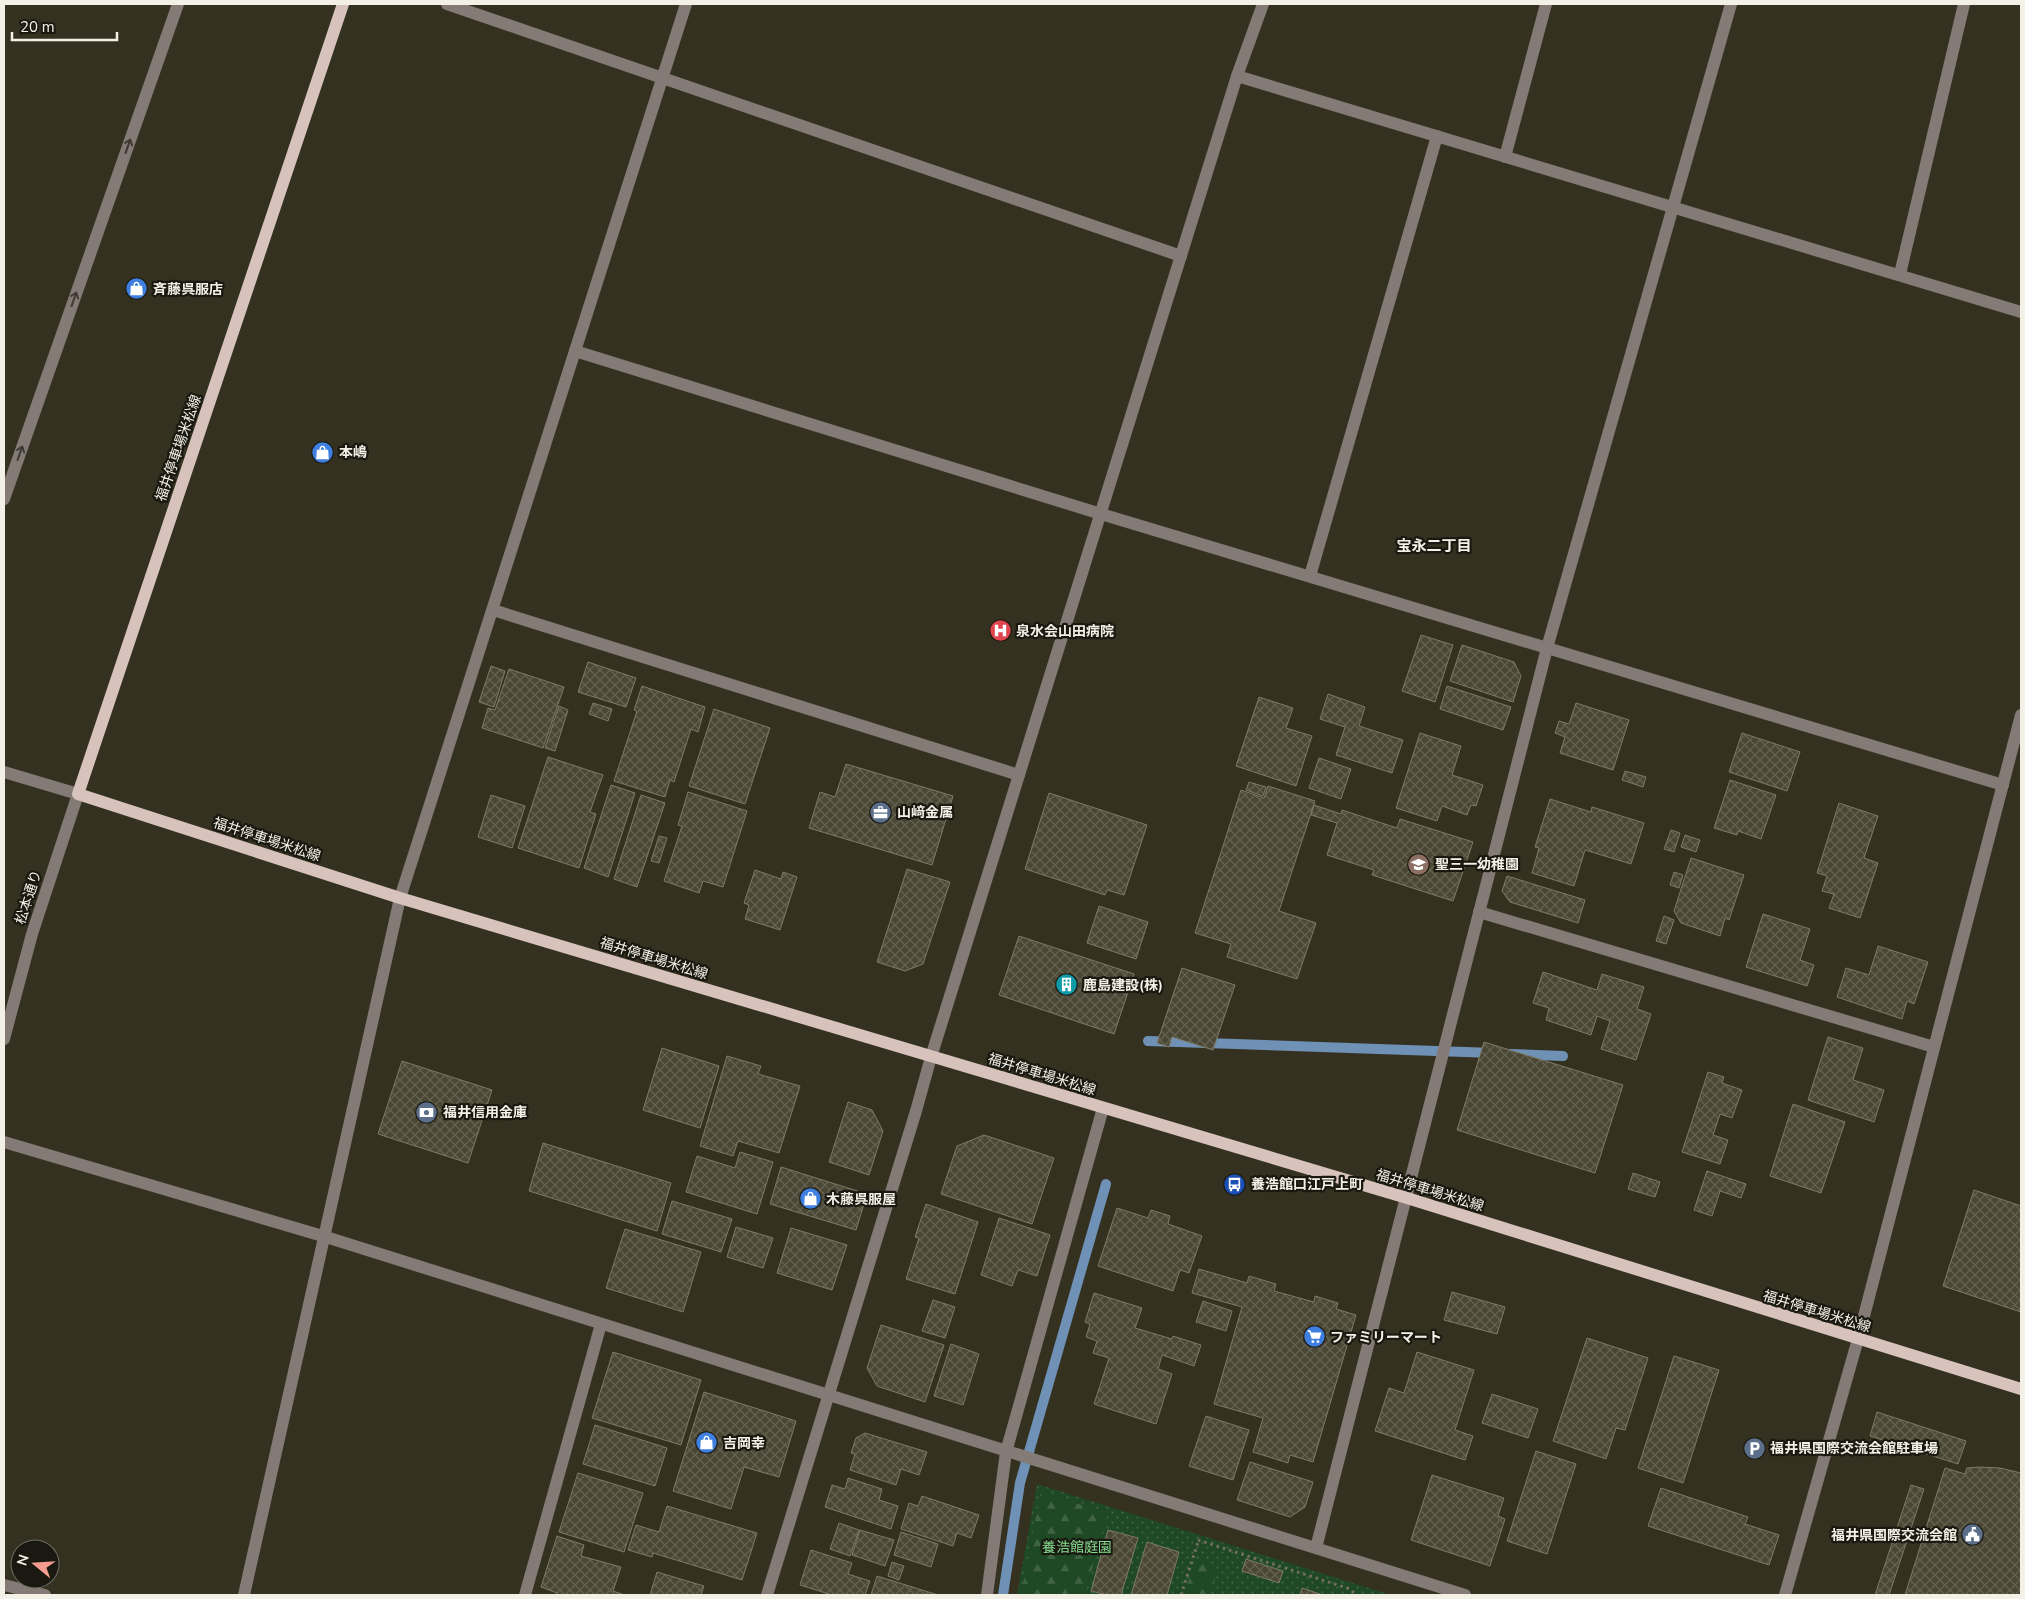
<svg xmlns="http://www.w3.org/2000/svg" width="2025" height="1599" font-family="'Nunito Sans','Noto Sans JP',sans-serif">
  <defs>
    <pattern id="grass-dots" width="8" height="8" patternUnits="userSpaceOnUse" patternTransform="scale(1.25)"><rect width="8" height="8" fill="#1f4824"/><path d="M2 2h.1M6 6h.1" fill="none" stroke="#406344" stroke-width="1.8" stroke-linecap="round"/></pattern>
    <pattern id="forest-firs" width="22" height="20" patternUnits="userSpaceOnUse" patternTransform="scale(1.25)"><rect width="22" height="20" fill="#1f4824"/><path d="M5 1l3.5 6h-7zM16 11l3.5 6h-7z" fill="#406344"/></pattern>
    <pattern id="building-cross-hatch" width="8" height="8" patternUnits="userSpaceOnUse" patternTransform="scale(1.25)"><rect width="8" height="8" fill="#4b4735"/><path d="M0 0l8 8M0 8l8-8" fill="none" stroke="#656252"/></pattern>
  </defs>
  <rect width="100%" height="100%" fill="#353120"/>
  <!-- grass -->
  <polygon fill="url(#grass-dots)" points="1037,1484 1391,1595 1017,1595"/>
  <!-- forest -->
  <g fill="url(#forest-firs)">
    <polygon points="1041,1491 1108,1514 1085,1593 1093,1595 1021,1595"/>
    <path d="M1199,1560C1222,1563 1216,1580 1209,1595H1184L1194,1564Z"/>
  </g>
  <g fill="none" stroke-linecap="round" stroke-linejoin="round">
    <!-- stream -->
    <g stroke="#6f91b6" stroke-width="10">
      <polyline points="1148,1041 1494,1053"/>
      <polyline points="1511,1054 1563,1056"/>
      <polyline points="1003,1595 1020,1483 1106,1184"/>
    </g>
  </g>
  <!-- building -->
  <g fill="url(#building-cross-hatch)" stroke="#7e7a66">
    <polygon points="1421,635 1453,645 1435,702 1402,691"/>
    <polygon points="1462,645 1514,662 1521,676 1513,702 1450,681"/>
    <polygon points="588,662 636,678 626,707 578,692"/>
    <polygon points="491,666 505,671 494,707 479,702"/>
    <polygon points="509,669 564,687 543,748 482,728 488,708 495,710"/>
    <polygon points="642,686 705,707 698,732 691,729 674,782 670,780 665,797 614,781 637,711 634,710"/>
    <polygon points="1447,686 1511,707 1503,730 1440,709"/>
    <polygon points="1328,694 1365,707 1359,726 1403,740 1392,773 1336,755 1345,727 1320,719"/>
    <polygon points="1259,697 1293,708 1286,728 1312,736 1296,786 1236,766"/>
    <polygon points="593,703 612,709 608,721 589,714"/>
    <polygon points="1576,703 1629,720 1613,770 1560,753 1565,737 1555,733 1559,721 1569,724"/>
    <polygon points="559,706 568,710 555,751 545,748"/>
    <polygon points="714,709 770,728 745,804 689,786"/>
    <polygon points="1420,733 1461,746 1452,775 1483,785 1476,806 1471,805 1467,815 1442,806 1437,821 1396,808"/>
    <polygon points="1742,733 1800,752 1787,791 1729,772"/>
    <polygon points="548,757 603,775 590,812 596,814 579,868 518,848"/>
    <polygon points="1319,758 1351,769 1341,799 1309,788"/>
    <polygon points="846,764 953,796 932,865 809,828 820,792 835,797"/>
    <polygon points="1625,771 1646,777 1643,787 1622,780"/>
    <polygon points="1730,780 1776,795 1761,839 1738,831 1737,835 1714,828"/>
    <polygon points="1249,782 1266,787 1263,796 1246,790"/>
    <polygon points="611,785 635,793 608,877 584,868"/>
    <polygon points="1268,786 1315,801 1279,911 1316,923 1297,979 1227,957 1231,944 1195,933 1241,790 1264,798"/>
    <polygon points="688,792 747,811 723,887 703,881 699,893 664,881 682,826 678,825"/>
    <polygon points="1049,793 1147,825 1124,895 1107,890 1105,895 1025,869"/>
    <polygon points="491,795 525,806 512,848 478,837"/>
    <polygon points="641,795 665,803 637,887 614,879"/>
    <polygon points="1550,799 1591,812 1592,807 1644,823 1631,864 1585,850 1574,886 1532,873 1539,848 1535,847"/>
    <polygon points="1839,803 1878,816 1864,858 1878,863 1860,918 1829,908 1834,894 1822,891 1827,876 1817,873"/>
    <polygon points="1314,805 1341,814 1342,810 1397,828 1400,819 1473,842 1453,901 1372,875 1374,870 1327,855 1337,823 1311,815"/>
    <polygon points="1671,830 1680,833 1674,852 1664,849"/>
    <polygon points="1685,835 1700,840 1696,852 1681,847"/>
    <polygon points="659,836 667,838 659,863 651,861"/>
    <polygon points="1691,858 1744,875 1729,920 1725,918 1720,936 1681,923 1674,911"/>
    <polygon points="907,869 950,882 923,964 905,971 877,962"/>
    <polygon points="755,870 781,879 783,872 797,877 780,930 745,919 749,905 744,903"/>
    <polygon points="1674,872 1683,875 1679,888 1670,885"/>
    <polygon points="1507,876 1585,900 1578,923 1510,902 1502,891"/>
    <polygon points="1099,906 1148,922 1136,959 1087,943"/>
    <polygon points="1763,914 1810,929 1800,960 1814,965 1807,986 1746,967"/>
    <polygon points="1664,916 1674,920 1666,944 1656,941"/>
    <polygon points="1019,936 1134,974 1114,1034 999,995"/>
    <polygon points="1878,946 1928,962 1914,1004 1907,1001 1902,1019 1837,997 1846,968 1869,975"/>
    <polygon points="1182,968 1235,985 1213,1050 1172,1037 1169,1047 1157,1043"/>
    <polygon points="1543,972 1597,990 1602,974 1644,987 1637,1009 1651,1014 1636,1060 1601,1049 1610,1021 1597,1016 1591,1035 1546,1020 1549,1008 1533,1003"/>
    <polygon points="1828,1037 1863,1048 1853,1080 1884,1090 1874,1122 1808,1100"/>
    <polygon points="1484,1042 1623,1085 1595,1173 1457,1130"/>
    <polygon points="662,1048 719,1066 700,1128 643,1110"/>
    <polygon points="727,1056 761,1066 758,1074 800,1086 779,1153 738,1141 733,1156 700,1146"/>
    <polygon points="402,1061 492,1090 468,1163 378,1134"/>
    <polygon points="1708,1072 1724,1077 1722,1083 1742,1090 1732,1118 1720,1114 1713,1135 1728,1140 1720,1164 1682,1152"/>
    <polygon points="848,1102 872,1110 883,1131 869,1175 829,1162"/>
    <polygon points="1793,1104 1845,1122 1821,1193 1770,1176"/>
    <polygon points="984,1135 1054,1158 1032,1224 941,1194 957,1146"/>
    <polygon points="543,1143 671,1183 657,1231 529,1191"/>
    <polygon points="740,1152 773,1162 757,1214 686,1192 697,1156 735,1168"/>
    <polygon points="781,1167 867,1194 856,1230 770,1204"/>
    <polygon points="1707,1171 1746,1184 1741,1198 1720,1191 1712,1216 1694,1210"/>
    <polygon points="1633,1173 1660,1182 1655,1197 1628,1189"/>
    <polygon points="1974,1190 2021,1206 2021,1312 1943,1286"/>
    <polygon points="672,1201 732,1219 721,1252 662,1234"/>
    <polygon points="926,1204 978,1222 955,1294 906,1279 919,1238 915,1237"/>
    <polygon points="1117,1208 1148,1218 1151,1210 1170,1216 1168,1224 1202,1236 1189,1273 1180,1270 1173,1291 1098,1266"/>
    <polygon points="999,1218 1050,1235 1037,1276 1018,1270 1012,1286 981,1275"/>
    <polygon points="736,1227 773,1238 763,1268 727,1257"/>
    <polygon points="791,1228 847,1245 832,1290 777,1273"/>
    <polygon points="625,1229 701,1252 683,1312 606,1288"/>
    <polygon points="1199,1269 1247,1283 1249,1276 1276,1284 1274,1291 1314,1302 1315,1296 1338,1303 1336,1309 1356,1315 1313,1462 1290,1455 1288,1463 1253,1452 1263,1418 1214,1404 1242,1307 1192,1293"/>
    <polygon points="1452,1292 1505,1307 1497,1334 1444,1320"/>
    <polygon points="1094,1293 1142,1308 1135,1328 1172,1339 1173,1336 1201,1345 1194,1366 1162,1355 1158,1369 1172,1374 1156,1424 1094,1404 1109,1358 1093,1353 1097,1341 1086,1337 1090,1324 1085,1322"/>
    <polygon points="933,1300 955,1307 945,1338 922,1331"/>
    <polygon points="1203,1301 1232,1311 1226,1331 1196,1322"/>
    <polygon points="881,1325 944,1345 925,1402 877,1386 867,1368"/>
    <polygon points="1587,1338 1648,1358 1625,1430 1616,1428 1606,1459 1553,1441"/>
    <polygon points="951,1344 979,1354 963,1405 934,1396"/>
    <polygon points="613,1352 701,1380 681,1445 592,1418"/>
    <polygon points="1417,1352 1474,1370 1455,1430 1473,1436 1465,1460 1375,1431 1389,1388 1404,1393"/>
    <polygon points="1674,1356 1719,1370 1683,1483 1638,1468"/>
    <polygon points="704,1392 796,1421 779,1477 744,1467 731,1509 673,1491"/>
    <polygon points="1492,1394 1538,1409 1528,1438 1482,1423"/>
    <polygon points="1877,1412 1966,1441 1958,1464 1870,1436"/>
    <polygon points="1206,1416 1249,1430 1233,1480 1189,1466"/>
    <polygon points="595,1425 667,1448 655,1486 583,1464"/>
    <polygon points="865,1433 927,1452 919,1475 901,1469 896,1485 850,1470 855,1454 851,1453 856,1438"/>
    <polygon points="1536,1451 1576,1464 1547,1554 1507,1541"/>
    <polygon points="1250,1462 1313,1482 1305,1507 1290,1517 1237,1500"/>
    <polygon points="1978,1467 2000,1468 2021,1473 2021,1595 1905,1595 1945,1468 1965,1474 1967,1468"/>
    <polygon points="578,1473 643,1493 624,1552 559,1532"/>
    <polygon points="1432,1475 1504,1498 1498,1516 1505,1519 1490,1566 1411,1540"/>
    <polygon points="848,1478 882,1489 879,1500 898,1506 891,1529 825,1507 832,1485 845,1489"/>
    <polygon points="1911,1485 1924,1489 1889,1595 1875,1595"/>
    <polygon points="1661,1488 1748,1517 1745,1524 1779,1535 1769,1565 1648,1526"/>
    <polygon points="922,1496 979,1515 971,1538 957,1533 953,1546 901,1529 909,1503 918,1506"/>
    <polygon points="667,1506 757,1533 742,1580 653,1553 652,1557 628,1550 636,1525 659,1532"/>
    <polygon points="839,1523 859,1530 850,1556 830,1549"/>
    <polygon points="860,1530 894,1540 885,1566 852,1555"/>
    <polygon points="1108,1530 1138,1538 1121,1595 1107,1595 1091,1591"/>
    <polygon points="901,1532 938,1544 931,1567 894,1555"/>
    <polygon points="557,1536 584,1545 581,1556 621,1567 613,1591 625,1595 556,1595 557,1593 541,1587"/>
    <polygon points="1147,1542 1179,1552 1167,1595 1131,1595"/>
    <polygon points="811,1550 852,1563 848,1574 870,1581 865,1595 832,1595 800,1585"/>
    <polygon points="1246,1559 1283,1571 1279,1583 1242,1571"/>
    <polygon points="892,1562 904,1566 899,1580 888,1576"/>
    <polygon points="657,1572 704,1586 701,1595 650,1595"/>
    <polygon points="877,1576 938,1595 871,1595"/>
    <polygon points="1302,1588 1323,1595 1300,1595"/>
  </g>
  <g fill="none" stroke-linecap="round" stroke-linejoin="round">
    <!-- path -->
    <g stroke="#726f60" stroke-width="3" stroke-dasharray="2.5 4" stroke-linecap="butt">
      <polyline points="1198,1540 1350,1589 1356,1595"/>
      <polyline points="1181,1595 1199,1539"/>
    </g>
    <!-- minor -->
    <g stroke="#847a76" stroke-width="12">
      <polyline points="447,4 1181,256"/>
      <polyline points="1237,76 2021,312"/>
      <polyline points="1505,157 1546,4"/>
      <polyline points="1900,274 1964,4"/>
      <polyline points="575,351 1101,514 2003,785"/>
      <polyline points="4,499 178,4"/>
      <polyline points="1310,576 1437,136"/>
      <polyline points="493,610 1019,775"/>
      <polyline points="4,772 78,794 32,934 4,1039"/>
      <polyline points="1479,912 1934,1047"/>
      <polyline points="4,1142 326,1237 1465,1595"/>
      <polyline points="1316,1548 1547,648 1731,4"/>
      <polyline points="4,1585 45,1595"/>
      <polyline points="244,1595 400,898 686,4"/>
      <polyline points="525,1595 601,1324"/>
      <polyline points="767,1595 916,1111 931,1057 1237,76 1263,4"/>
      <polyline points="987,1595 1006,1452 1103,1108"/>
      <polyline points="1785,1595 1858,1339 2021,715"/>
    </g>
    <!-- major -->
    <polyline stroke="#d7c3bb" stroke-width="12" points="343,4 78,794 400,898 1407,1198 2021,1389"/>
  </g>
  <!-- one-way arrows -->
  <defs><path id="oneway-shaft" d="M-6 0H5M1.5-3L5.5 0L1.5 3" fill="none" stroke-width="1.6" stroke-linecap="round" stroke-linejoin="round" transform="scale(1.25)"/></defs>
  <g stroke="#3f3b34">
    <use href="#oneway-shaft" transform="translate(128 146) rotate(-71)"/>
    <use href="#oneway-shaft" transform="translate(74 299) rotate(-71)"/>
    <use href="#oneway-shaft" transform="translate(20 453) rotate(-71)"/>
  </g>
  <!-- icons -->
  <defs>
    <symbol id="shop-disc" viewBox="-11 -11 22 22"><circle r="9.5" fill="#3f7fe0" stroke="#1a1911"/><path d="M-5-2.5h2.3a2.7 3.5 0 0 1 5.4 0H5L5.5 6h-11ZM-1.5-2.5h3a1.5 2.3 0 0 0-3 0Z" fill="#fff"/></symbol>
    <symbol id="hospital-disc" viewBox="-11 -11 22 22"><circle r="9.5" fill="#e0444e" stroke="#1a1911"/><path d="M-5-5h3v3.5h4V-5h3V5h-3V1.5h-4V5h-3Z" fill="#fff"/></symbol>
    <symbol id="office-disc" viewBox="-11 -11 22 22"><circle r="9.5" fill="#5c6f8a" stroke="#1a1911"/><path d="M-6-3h4V-5.5h4V-3h4V5H-6ZM-1-4.5V-3h2v-1.5ZM-6 0V1H6V0Z" fill="#fff"/></symbol>
    <symbol id="school-disc" viewBox="-11 -11 22 22"><circle r="9.5" fill="#8d6e63" stroke="#1a1911"/><path d="M0-5L7-2L0 1L-7-2ZM-4 1L0 2.5L4 1V4Q0 6-4 4Z" fill="#fff"/></symbol>
    <symbol id="building-disc" viewBox="-11 -11 22 22"><circle r="9.5" fill="#0f9aa8" stroke="#1a1911"/><path d="M-4-6H4V6H1V3H-1V6H-4ZM-2.5-4.3h1.7v1.8h-1.7ZM.8-4.3h1.7v1.8H.8ZM-2.5-1h1.7V.8h-1.7ZM.8-1h1.7V.8H.8Z" fill="#fff"/></symbol>
    <symbol id="bank-disc" viewBox="-11 -11 22 22"><circle r="9.5" fill="#5c6f8a" stroke="#1a1911"/><path d="M-6-4H6V4H-6ZM0-2.3a2.3 2.3 0 1 0 0 4.6a2.3 2.3 0 1 0 0-4.6Z" fill="#fff"/></symbol>
    <symbol id="bus-disc" viewBox="-11 -11 22 22"><circle r="9.5" fill="#1a4fb4" stroke="#1a1911"/><path d="M-5-6H5V4H4V6H2V4H-2V6H-4V4H-5ZM-3.5-4V0h7V-4ZM-3.5 1.2v1.5H-2V1.2ZM2 1.2v1.5H3.5V1.2Z" fill="#fff"/></symbol>
    <symbol id="supermarket-disc" viewBox="-11 -11 22 22"><circle r="9.5" fill="#3f7fe0" stroke="#1a1911"/><path d="M-6-5.5h2.5l.6 2H6L4.5 2H-2.5L-4.4-4H-6ZM-1.5 3.2a1.3 1.3 0 1 0 .1 0ZM3 3.2a1.3 1.3 0 1 0 .1 0Z" fill="#fff"/></symbol>
    <symbol id="parking-disc" viewBox="-11 -11 22 22"><circle r="9.5" fill="#5c6f8a" stroke="#1a1911"/><path d="M-3.5-5.5H1a3.5 3.5 0 0 1 0 7H-1V5.5H-3.5ZM-1-3.4V-.6H.8a1.4 1.4 0 0 0 0-2.8Z" fill="#fff"/></symbol>
    <symbol id="civic-disc" viewBox="-11 -11 22 22"><circle r="9.5" fill="#5c6f8a" stroke="#1a1911"/><path d="M-.6-6.5H3V-4.5H.6V-3L4-1V1h2V6H-6V1h2V-1L-.6-3ZM-1.2 2.5V6h2.4V2.5Z" fill="#fff"/></symbol>
  </defs>
  <g fill-rule="evenodd">
    <use href="#shop-disc" x="124" y="276" width="25" height="25"/>
    <use href="#shop-disc" x="310" y="440" width="25" height="25"/>
    <use href="#hospital-disc" x="988" y="618" width="25" height="25"/>
    <use href="#office-disc" x="868" y="800" width="25" height="25"/>
    <use href="#school-disc" x="1406" y="852" width="25" height="25"/>
    <use href="#building-disc" x="1054" y="972" width="25" height="25"/>
    <use href="#bank-disc" x="414" y="1100" width="25" height="25"/>
    <use href="#bus-disc" x="1222" y="1172" width="25" height="25"/>
    <use href="#shop-disc" x="798" y="1186" width="25" height="25"/>
    <use href="#supermarket-disc" x="1302" y="1324" width="25" height="25"/>
    <use href="#shop-disc" x="694" y="1430" width="25" height="25"/>
    <use href="#parking-disc" x="1742" y="1436" width="25" height="25"/>
    <use href="#civic-disc" x="1960" y="1522" width="25" height="25"/>
  </g>
  <g text-anchor="middle" stroke-width="4.5" stroke-linejoin="round" paint-order="stroke">
    <!-- poi labels -->
    <g font-size="14" font-weight="bold" fill="#f3f1e6" stroke="#1a1911" text-anchor="start">
      <text x="153" y="294">斉藤呉服店</text>
      <text x="339" y="457">本嶋</text>
      <text x="1016" y="636">泉水会山田病院</text>
      <text x="897" y="817">山﨑金属</text>
      <text x="1435" y="869">聖三一幼稚園</text>
      <text x="1083" y="990">鹿島建設(株)</text>
      <text x="443" y="1117">福井信用金庫</text>
      <text x="1251" y="1189">養浩館口江戸上町</text>
      <text x="826" y="1204">木藤呉服屋</text>
      <text x="1330" y="1342">ファミリーマート</text>
      <text x="723" y="1448">吉岡幸</text>
      <text x="1770" y="1453">福井県国際交流会館駐車場</text>
      <text x="1957" y="1540" text-anchor="end">福井県国際交流会館</text>
    </g>
    <!-- street labels -->
    <g font-size="14" fill="#f3f1e6" stroke="#1a1911">
      <text transform="translate(178 448) rotate(-71)" y="5">福井停車場米松線</text>
      <text transform="translate(267 839) rotate(18)" y="5">福井停車場米松線</text>
      <text transform="translate(28 897) rotate(-72)" y="5">松本通り</text>
      <text transform="translate(654 958) rotate(17)" y="5">福井停車場米松線</text>
      <text transform="translate(1042 1074) rotate(17)" y="5">福井停車場米松線</text>
      <text transform="translate(1430 1190) rotate(17)" y="5">福井停車場米松線</text>
      <text transform="translate(1817 1311) rotate(17)" y="5">福井停車場米松線</text>
    </g>
    <!-- park labels -->
    <g font-size="14" fill="#85db8d" stroke="#1a1911">
      <text x="1077" y="1552">養浩館庭園</text>
    </g>
    <!-- neighbourhood labels -->
    <g font-size="15" font-weight="bold" fill="#f3f1e6" stroke="#1a1911">
      <text x="1434" y="551">宝永二丁目</text>
    </g>
  </g>
  <!-- border -->
  <rect width="2025" height="1599" fill="none" stroke="#f3f1e6" stroke-width="10"/>
  <!-- north arrow -->
  <g transform="translate(35 1564) rotate(288)"><circle r="24" fill="#1a1911" stroke="#716f66"/>
  <path d="M0-4L9 19L0 12L-9 19Z" fill="#f59c90"/>
  <text y="-8" font-size="14" font-weight="bold" text-anchor="middle" fill="#f3f1e6">N</text>
  </g>
  <!-- scale -->
  <path d="M12 32v8h105v-8" fill="none" stroke="#f3f1e6" stroke-width="2.5"/>
  <text x="20" y="32" font-size="15" fill="#f3f1e6" stroke="#1a1911" stroke-width="4" paint-order="stroke">20 m</text>
</svg>
